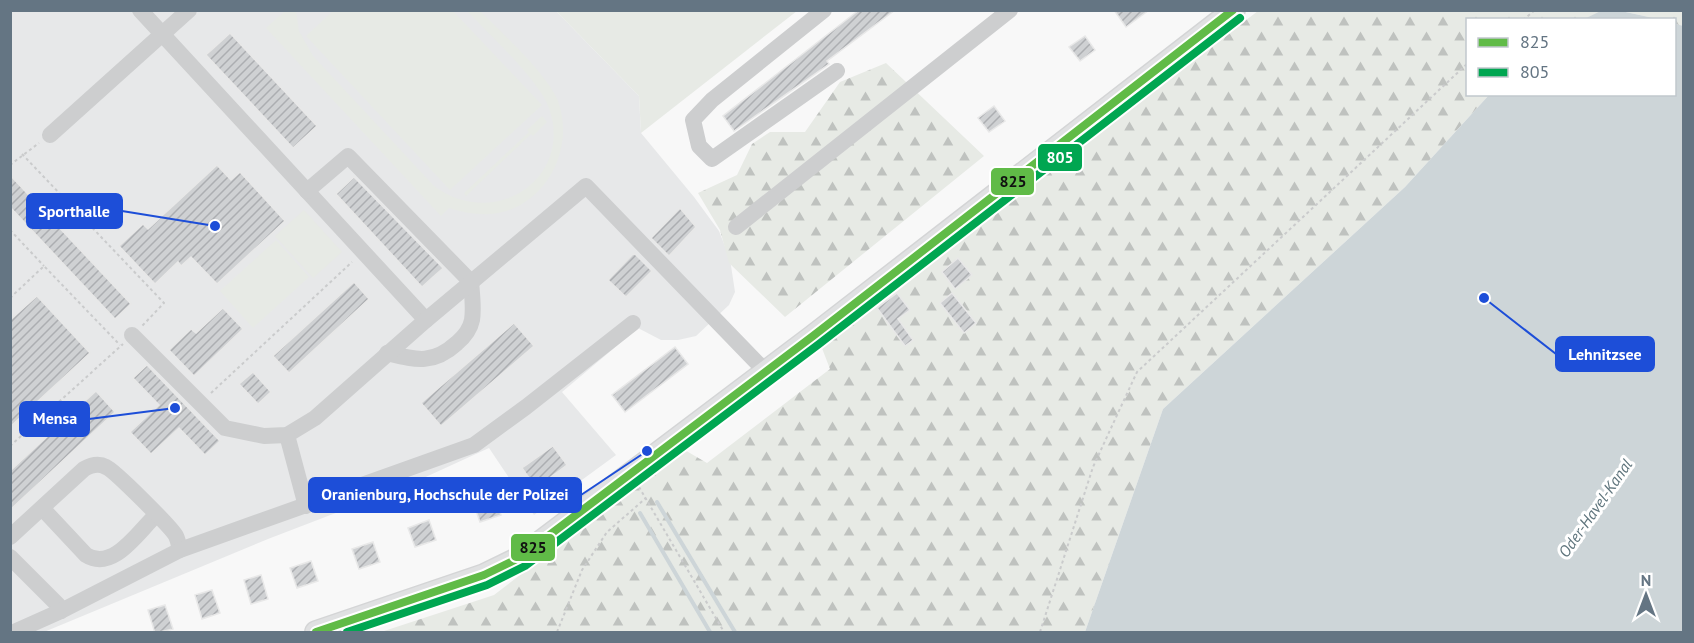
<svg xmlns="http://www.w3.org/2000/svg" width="1694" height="643" font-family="'PT Sans',sans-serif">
  <defs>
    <pattern id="forest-firs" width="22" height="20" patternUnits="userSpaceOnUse" patternTransform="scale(1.5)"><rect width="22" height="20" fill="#e7eae5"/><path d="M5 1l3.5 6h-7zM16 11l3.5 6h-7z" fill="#bfc2bf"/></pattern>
    <pattern id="building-hatch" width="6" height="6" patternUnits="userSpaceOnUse" patternTransform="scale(1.5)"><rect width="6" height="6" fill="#cfd1d3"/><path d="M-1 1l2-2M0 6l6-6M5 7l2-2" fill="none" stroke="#acaeb1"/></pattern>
  </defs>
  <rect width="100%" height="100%" fill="#f8f8f8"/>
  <!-- built -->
  <polygon fill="#e7e8e9" points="10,11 556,11 639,96 641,133 694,197 719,231 730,259 735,292 729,305 696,336 678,340 661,340 638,328 562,392 616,455 534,515 489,448 406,486 268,539 44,632 11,632"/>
  <!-- green -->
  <g fill="#e7eae5">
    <path d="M285,11H296L299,31L313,56L434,186C494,231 574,179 549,108C539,80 489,34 467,11H480C502,33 547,74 558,101C576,150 544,210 490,214C476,215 462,212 449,208L441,216L266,28Z"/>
    <polygon points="333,11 453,11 542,105 450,190 306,36"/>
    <polygon points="556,11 797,11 641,133 639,96"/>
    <polygon points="542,116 547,122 533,136 531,134 466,196 464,193 529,132 527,130"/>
    <polygon points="304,210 342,252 313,278 275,236"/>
    <polygon points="276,240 309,277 253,328 220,291"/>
  </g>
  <!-- forest -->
  <g fill="url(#forest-firs)">
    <polygon points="1258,11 1603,11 1584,19 1468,20 1468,94 1489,95 1405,187 1163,409 1085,632 381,632 494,595 683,449 707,463 830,369 820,343"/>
    <polygon points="1621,11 1683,11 1683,26 1675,24 1674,20 1658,19"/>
    <polygon points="886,63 984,156 785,317 729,263 720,230 698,193 737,175 752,144 770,132 805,132 840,82"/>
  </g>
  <!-- water -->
  <g fill="#cdd5d8">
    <polygon points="1603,10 1621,11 1658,19 1584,19"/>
    <polygon points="1675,24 1684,26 1683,632 1085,632 1163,409 1405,187 1489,95 1674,94"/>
  </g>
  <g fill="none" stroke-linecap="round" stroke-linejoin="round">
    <!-- stream -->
    <g stroke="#cdd5d8" stroke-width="4">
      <polyline points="657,502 735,632"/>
      <polyline points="640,513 710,632"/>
    </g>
  </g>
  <!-- building -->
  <g fill="url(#building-hatch)" stroke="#e8e8e8" stroke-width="1.5">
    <polygon points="859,10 895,10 827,61 829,64 734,131 723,116"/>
    <polygon points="1114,10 1149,10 1126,27"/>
    <polygon points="230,33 317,126 293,148 206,55"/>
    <polygon points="1085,36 1095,50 1080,61 1069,47"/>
    <polygon points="994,106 1005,121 989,132 978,118"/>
    <polygon points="217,165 231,180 240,172 285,221 217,284 191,257 181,266 178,262 155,284 119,246 143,224 148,229"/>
    <polygon points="10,175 131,304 115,319 10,207"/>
    <polygon points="354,177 443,268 422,287 336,194"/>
    <polygon points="680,208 696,227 669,256 651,238"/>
    <polygon points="634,253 652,271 626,297 608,280"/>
    <polygon points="958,258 972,275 955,289 942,272"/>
    <polygon points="354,282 369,299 289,373 273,356"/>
    <polygon points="897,293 910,310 898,319 913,340 905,346 877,308"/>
    <polygon points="952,293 976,323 964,333 940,303"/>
    <polygon points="37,296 90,353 10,427 10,320"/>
    <polygon points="223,308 243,329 194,376 169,350 191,329 196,333"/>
    <polygon points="514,323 534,346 441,426 421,403"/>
    <polygon points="675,347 688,364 625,412 612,395"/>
    <polygon points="147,365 220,441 205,455 179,428 151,454 130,432 159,405 133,378"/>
    <polygon points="253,372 271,392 258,404 239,384"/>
    <polygon points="96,391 115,412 10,510 10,471"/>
    <polygon points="553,446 567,465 536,488 522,468"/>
    <polygon points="494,495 501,515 480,522 473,502"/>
    <polygon points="429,520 436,540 415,547 408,528"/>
    <polygon points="373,542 380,562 359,569 352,549"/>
    <polygon points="311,561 318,581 297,588 290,568"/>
    <polygon points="261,575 268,599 251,604 244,580"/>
    <polygon points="212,590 220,613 202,619 195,595"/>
    <polygon points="165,605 173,629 155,633 148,610"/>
  </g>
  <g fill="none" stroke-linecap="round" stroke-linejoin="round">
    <defs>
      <polyline id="major" points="316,632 484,575 519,558 813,336 1234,10"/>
    </defs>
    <!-- major casing -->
    <use href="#major" stroke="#d4d5d6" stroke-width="24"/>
    <!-- path -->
    <g stroke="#cacbcc" stroke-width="2" stroke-dasharray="3 3" stroke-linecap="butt">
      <polyline points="1523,20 1535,10"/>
      <polyline points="22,154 164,303 142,326"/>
      <polyline points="10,165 39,143"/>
      <polyline points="10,230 44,266"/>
      <polyline points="10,298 44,266 120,345"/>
      <polyline points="211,393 352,262"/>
      <polyline points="10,446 123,344"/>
      <polyline points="639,487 724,632"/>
      <polyline points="557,632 582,570 607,532 646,498"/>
      <polyline points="1040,632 1093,467 1137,372 1468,63"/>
    </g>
    <!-- minor -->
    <g stroke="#cdcecf" stroke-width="16">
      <polyline points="140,10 426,320"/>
      <polyline points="824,10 712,100 693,120 699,146 712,159 837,71"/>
      <polyline points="50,135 189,10"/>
      <path d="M307,191L348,156L471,282C472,294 474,308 472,320C470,330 464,337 457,343C433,365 416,360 387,353"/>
      <polyline points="736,227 1010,10"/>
      <polyline points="132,335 225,428 264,436 287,435 315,418 426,320 586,186 766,372"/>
      <polyline points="287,435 306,506"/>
      <path d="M42,508L86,555C113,572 138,532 156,515"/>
      <path d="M10,537L84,469C91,465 99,463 106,467C114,470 172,528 176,536C178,540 179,546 180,550"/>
      <polyline points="10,557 58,605 61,611"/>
      <polyline points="14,632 61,611 180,550 474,445 526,407 633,323"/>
    </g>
    <!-- major -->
    <use href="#major" stroke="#e0e1e2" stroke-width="21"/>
    <defs>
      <polyline id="bus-1" points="316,632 484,575 519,558 813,336 1233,10"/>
      <polyline id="bus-2" points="347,632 487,585 525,566 819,344 1240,18"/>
    </defs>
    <!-- bus-1 casing -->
    <use href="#bus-1" stroke="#fff" stroke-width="12"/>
    <!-- bus-2 casing -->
    <use href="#bus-2" stroke="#fff" stroke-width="12"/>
    <!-- bus-1 -->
    <use href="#bus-1" stroke="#60bb47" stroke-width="8"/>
    <!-- bus-2 -->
    <use href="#bus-2" stroke="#00a651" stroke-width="8"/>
  </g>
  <g text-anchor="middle" stroke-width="6" stroke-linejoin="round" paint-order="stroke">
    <!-- water labels -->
    <g font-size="16" font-style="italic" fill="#5e747c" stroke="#fff">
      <text transform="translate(1595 508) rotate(-55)" y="6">Oder-Havel-Kanal</text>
    </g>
  </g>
  <!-- callouts -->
  <path fill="none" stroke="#1d4ed8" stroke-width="2" d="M215 226L122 211M1484 298L1556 354M175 408L89 419M647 451L581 495"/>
  <g fill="#1d4ed8" stroke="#fff" stroke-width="2">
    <circle cx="215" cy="226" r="6"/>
    <circle cx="1484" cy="298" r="6"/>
    <circle cx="175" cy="408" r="6"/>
    <circle cx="647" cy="451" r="6"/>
  </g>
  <g fill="#1d4ed8" stroke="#1d4ed8" stroke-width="2">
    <rect x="27" y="194" width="95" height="34" rx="6"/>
    <rect x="1556" y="337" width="98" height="34" rx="6"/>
    <rect x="20" y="402" width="69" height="34" rx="6"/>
    <rect x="309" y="478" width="272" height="34" rx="6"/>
  </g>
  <g font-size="16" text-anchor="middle" font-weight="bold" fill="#fff">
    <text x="74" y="217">Sporthalle</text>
    <text x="1605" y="360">Lehnitzsee</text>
    <text x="55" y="424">Mensa</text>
    <text x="445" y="500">Oranienburg, Hochschule der Polizei</text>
  </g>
  <g stroke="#fff" stroke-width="2">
    <rect x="1037" y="143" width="46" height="29" rx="6" fill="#00a651"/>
    <rect x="990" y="167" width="45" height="29" rx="6" fill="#60bb47"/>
    <rect x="510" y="533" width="46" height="29" rx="6" fill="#60bb47"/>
  </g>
  <g font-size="16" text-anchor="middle" font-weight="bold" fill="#fff">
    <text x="1060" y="163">805</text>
  </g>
  <g font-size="16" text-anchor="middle" font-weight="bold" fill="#111">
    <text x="1013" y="187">825</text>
    <text x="533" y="553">825</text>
  </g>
  <!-- border -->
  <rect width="1694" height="643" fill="none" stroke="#647583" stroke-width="24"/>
  <!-- legend -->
  <rect x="1466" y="18" width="210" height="78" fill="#ffffff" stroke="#c1c8cd" stroke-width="1.5"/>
  <rect x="1478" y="38" width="30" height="9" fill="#60bb47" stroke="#c1c8cd" stroke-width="1.5"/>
  <text x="1520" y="48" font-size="18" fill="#647583">825</text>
  <rect x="1478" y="68" width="30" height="9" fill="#00a651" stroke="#c1c8cd" stroke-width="1.5"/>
  <text x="1520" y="78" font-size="18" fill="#647583">805</text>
  <!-- north arrow -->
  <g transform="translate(1646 595)" stroke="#ffffff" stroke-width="4.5" paint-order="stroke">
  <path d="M0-4.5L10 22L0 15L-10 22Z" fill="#647583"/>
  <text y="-9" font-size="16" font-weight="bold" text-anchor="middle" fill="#647583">N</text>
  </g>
</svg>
